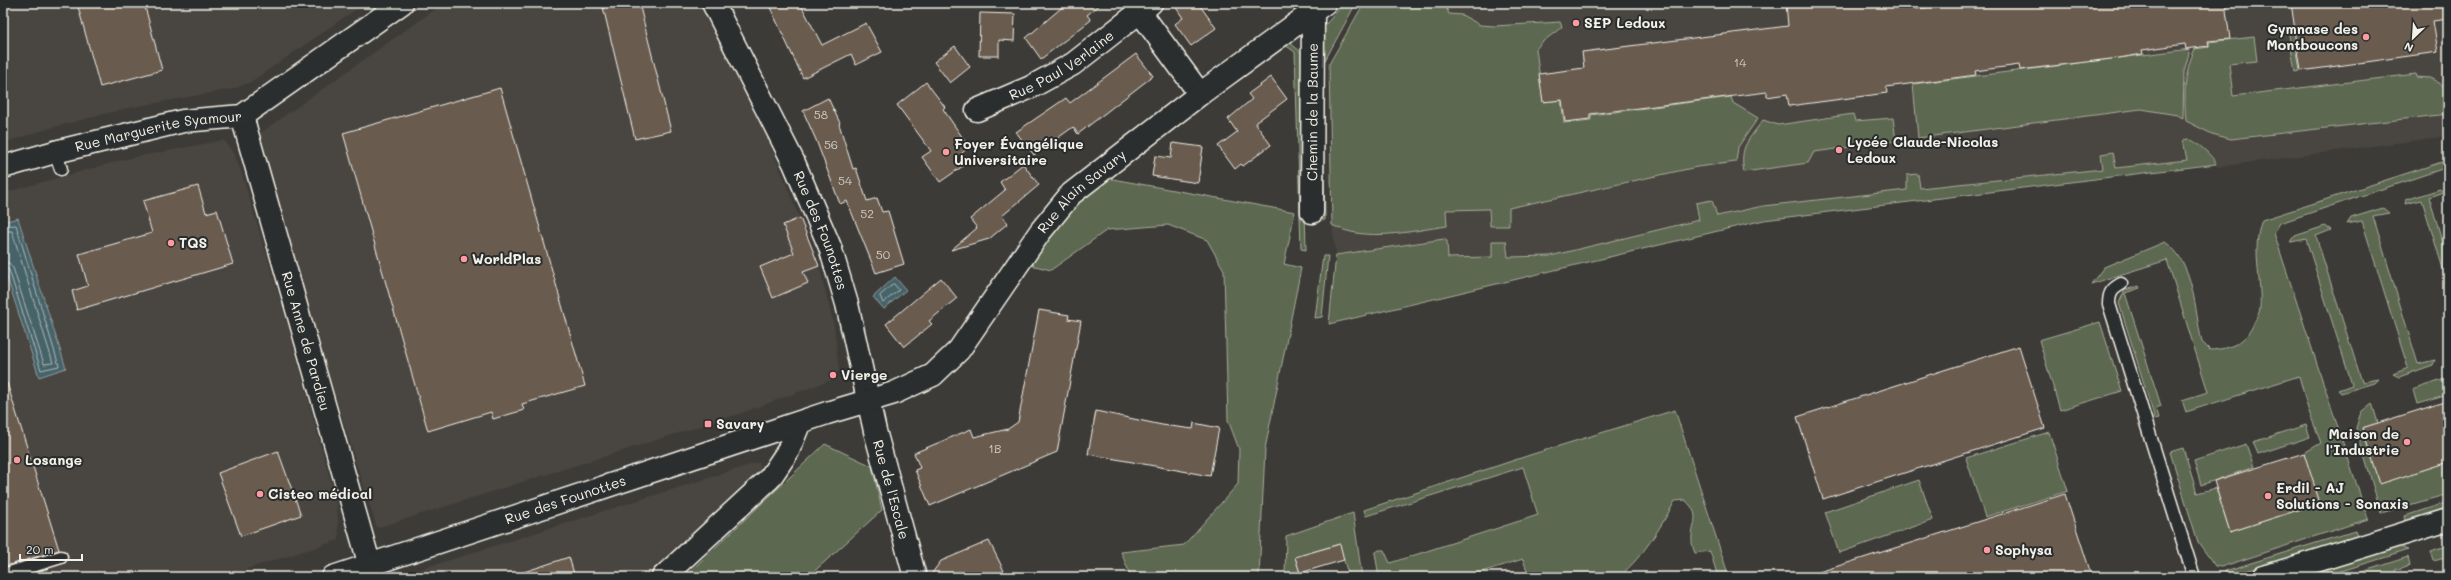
<svg xmlns="http://www.w3.org/2000/svg" width="2451" height="580" font-family="Mali,sans-serif">
  <rect width="100%" height="100%" fill="#3d3b38"/>
  <filter id="ink" filterUnits="userSpaceOnUse"><feTurbulence type="fractalNoise" baseFrequency=".025" numOctaves="2"/><feDisplacementMap in="SourceGraphic" scale="8" xChannelSelector="R" yChannelSelector="G"/><feConvolveMatrix kernelMatrix="1 2 1 2 8 2 1 2 1" color-interpolation-filters="sRGB"/></filter>
  <g filter="url(#ink)">
    <!-- built -->
    <g fill="#4a453f">
      <polygon points="3,3 365,3 251,82 233,89 128,108 54,127 3,143"/>
      <polygon points="444,3 699,3 769,142 819,266 834,326 839,371 834,379 736,415 377,528 253,138"/>
      <polygon points="1365,3 2448,3 2448,136 2217,167 2216,163 1763,219 1329,323 1336,254 1332,227"/>
      <polygon points="224,140 235,156 241,171 288,325 337,505 339,540 221,577 3,577 3,193 126,159"/>
      <polygon points="759,462 761,469 647,577 396,577"/>
    </g>
    <!-- green -->
    <g fill="#5c684f" stroke="#a8ac9c">
      <polygon points="1344,3 1356,3 1322,66 1325,220 1322,220 1316,47 1321,30"/>
      <path d="M1364,3H1444L1449,14L1462,15L1480,25L1495,26L1560,22L1562,27L1541,43L1536,49L1543,102L1561,100L1564,123L1591,120V115L1731,97L1733,103L1758,118L1738,147L1736,162L1697,167L1509,208V226H1490L1489,209L1446,210L1447,226C1410,231 1366,243 1332,225L1329,64Z"/>
      <polygon points="2293,27 2300,71 2295,72 2288,28"/>
      <path d="M2254,37L2257,61L2229,64L2233,96L2416,74L2417,77L2430,78L2448,88V114L2231,139L2212,134L2186,121C2184,97 2184,71 2195,49L2209,47V42Z"/>
      <polygon points="1289,42 1301,52 1306,250 1301,249 1295,52 1285,45"/>
      <polygon points="2190,49 2184,72 2183,118 2177,115 2141,109 1918,138 1913,84"/>
      <path d="M1853,114L1855,121L1893,118L1896,141L1814,152L1808,163L1744,172C1739,146 1749,140 1763,120L1778,125Z"/>
      <path d="M2188,139C2194,139 2215,158 2216,164L1764,220L1329,324L1336,255L1444,239L1447,241L1448,258L1492,257V241H1506L1508,257L1550,256L1699,220L1696,203L1712,200L1717,216L1763,206L1907,190V175L1918,174L1920,188L2103,169L2101,154L2113,152L2116,168L2187,160L2183,140Z"/>
      <path d="M2448,160V167L2280,223L2274,233L2368,519L2221,567L2215,566L2198,542L2170,452L2183,448L2197,493L2216,488L2230,532L2319,503L2304,453L2321,443L2308,409L2299,376L2186,412L2182,400L2208,392L2167,260L2091,284L2104,267L2165,242C2195,262 2194,310 2202,342L2210,350C2230,349 2246,343 2254,323C2256,319 2259,314 2260,309C2262,279 2251,249 2262,220Z"/>
      <path d="M1107,178L1295,212L1284,264L1301,268L1265,449L1259,577H1131L1121,552L1184,545L1238,484L1239,449L1228,420L1224,270L1207,240L1168,225L1107,230L1051,270L1027,264C1052,233 1074,202 1107,178Z"/>
      <polygon points="2440,189 2443,192 2429,197 2448,260 2448,285 2422,200 2405,204 2406,200"/>
      <polygon points="2383,208 2389,213 2373,216 2418,364 2435,360 2433,365 2399,377 2393,374 2408,368 2362,221 2347,224 2351,218"/>
      <polygon points="2325,226 2331,230 2316,236 2362,382 2378,379 2374,383 2341,393 2338,390 2352,385 2306,239 2291,242 2295,236"/>
      <polygon points="1323,256 1328,256 1322,317 1315,318"/>
      <polygon points="2139,286 2140,288 2125,293 2161,406 2156,408 2159,418 2155,419 2119,303 2125,290"/>
      <polygon points="2100,322 2122,391 2060,410 2039,340"/>
      <polygon points="2448,378 2448,395 2417,404 2413,390"/>
      <polygon points="2372,403 2378,423 2362,428 2380,483 2448,462 2448,494 2381,513 2356,428 2361,412"/>
      <path d="M1675,410L1729,577H1718L1710,551L1695,553C1684,528 1707,519 1685,500L1675,501C1659,530 1644,555 1619,577H1529L1523,559L1466,577H1379L1375,553L1379,550H1384L1390,563L1538,515L1523,467L1366,516L1364,510L1530,455Z"/>
      <polygon points="2306,425 2310,437 2258,454 2253,442"/>
      <polygon points="2049,432 2068,491 1985,517 1966,458"/>
      <polygon points="825,444 872,466 882,510 808,577 684,577"/>
      <polygon points="2246,444 2254,467 2201,485 2194,461"/>
      <polygon points="1919,480 1933,520 1839,553 1825,512"/>
      <polygon points="2448,502 2448,508 2406,521 2405,516"/>
      <polygon points="1353,513 1362,577 1349,577 1339,544 1295,557 1300,573 1285,577 1286,536"/>
      <polygon points="2355,531 2357,536 2227,577 2225,571"/>
      <polygon points="2448,545 2448,557 2434,561 2431,551"/>
      <polygon points="2398,546 2409,550 2322,577 2301,577"/>
      <polygon points="2408,557 2410,565 2395,570 2398,577 2346,577"/>
    </g>
    <!-- water -->
    <g fill="#47646b" stroke="#8c9c9d">
      <polygon points="18,218 66,368 39,377 3,265 3,222"/>
      <polygon points="895,277 906,290 884,309 873,297"/>
    </g>
    <g fill="none" stroke-linecap="round" stroke-linejoin="round">
      <!-- shore -->
      <g stroke="#afb9b6" stroke-width="1">
        <polyline points="3,226 16,225 59,366 41,370 9,270 3,267"/>
        <polyline points="3,231 12,231 53,363 44,364 13,268 9,263 3,262"/>
        <polygon points="894,284 899,290 883,303 880,296"/>
      </g>
    </g>
    <!-- building -->
    <g fill="#695b50" stroke="#f4f1e8">
      <polygon points="77,3 144,3 162,70 100,87"/>
      <polygon points="602,3 639,3 671,131 635,139"/>
      <polygon points="768,3 800,3 822,45 866,23 882,52 856,65 851,54 803,78"/>
      <polygon points="1067,3 1102,3 1087,15 1091,20 1041,59 1026,38"/>
      <polygon points="1173,3 1198,3 1216,28 1191,46 1175,24 1183,18"/>
      <polygon points="1786,3 1915,3 1916,9 1965,3 2225,3 2230,39 2208,41 2209,46 2186,49 2185,44 2142,50 2143,54 2119,58 2020,70 2019,65 1975,71 1976,75 1886,87 1887,93 1789,106 1787,94 1767,97 1767,92 1590,114 1590,119 1565,122 1562,100 1543,102 1539,74 1584,68 1582,52 1788,26"/>
      <polygon points="2291,3 2430,3 2431,6 2448,3 2448,19 2433,21 2438,52 2301,71"/>
      <polygon points="980,13 1015,14 1014,41 999,40 999,56 979,56"/>
      <polygon points="955,46 970,67 950,83 934,62"/>
      <polygon points="1136,54 1153,76 1078,134 1073,127 1034,155 1016,132 1066,98 1070,103"/>
      <polygon points="1271,77 1287,99 1255,123 1271,145 1243,166 1241,164 1235,169 1218,146 1237,132 1228,119 1252,99 1248,94"/>
      <polygon points="926,82 945,107 943,109 969,147 956,158 963,166 940,182 922,157 931,151 897,105"/>
      <polygon points="500,88 585,386 522,404 524,410 493,419 491,412 428,431 343,133"/>
      <polygon points="828,98 840,123 839,124 853,169 856,168 867,201 877,198 882,212 888,211 904,264 876,273 847,201 840,204 816,140 803,111"/>
      <polygon points="1173,143 1203,147 1198,183 1152,176 1155,156 1171,158"/>
      <polygon points="1023,164 1039,185 1002,216 1008,223 989,239 951,250 977,228 970,219 1005,190 1000,182"/>
      <polygon points="198,186 206,213 217,210 233,264 77,310 72,291 88,286 79,254 152,233 143,201"/>
      <polygon points="800,218 819,266 803,272 808,283 773,298 760,267 794,253 783,225"/>
      <polygon points="941,278 957,298 929,321 932,324 904,347 886,324"/>
      <polygon points="1039,310 1069,315 1068,319 1081,321 1057,452 930,506 915,470 920,468 914,453 971,429 974,437 1008,429 1018,422"/>
      <polygon points="2019,346 2045,428 1823,499 1797,417"/>
      <polygon points="3,383 7,383 59,550 3,567"/>
      <polygon points="2448,401 2448,462 2380,484 2362,428"/>
      <polygon points="1096,411 1162,425 1193,429 1194,423 1219,428 1210,476 1088,454"/>
      <polygon points="278,451 301,515 241,536 218,473"/>
      <polygon points="2304,453 2320,503 2230,532 2214,481"/>
      <polygon points="2065,494 2092,577 1816,577 1816,573"/>
      <polygon points="989,541 1007,577 929,577 941,561"/>
      <polygon points="1340,544 1344,560 1300,573 1295,557"/>
      <polygon points="569,557 575,577 518,577 518,574"/>
    </g>
    <g fill="none" stroke-linecap="round" stroke-linejoin="round">
      <defs>
        <g id="service">
          <polyline points="55,152 61,169"/>
          <path d="M2121,284C2112,289 2109,293 2109,304L2194,577"/>
          <polyline points="3,575 61,557"/>
        </g>
        <g id="minor">
          <path id="s1" d="M713,3L794,163L830,247L847,304L875,431L915,577"/>
          <polyline points="1140,12 1200,94"/>
          <path id="s2" d="M977,110L1031,87L1073,64L1151,3"/>
          <path id="s3" d="M242,116L370,566"/>
          <path id="s4" d="M3,167L55,152L183,121L242,116L402,3"/>
          <path id="s5" d="M1312,212L1313,12"/>
          <polyline points="663,577 770,478 788,451 799,424"/>
          <polyline points="2264,577 2448,520"/>
        </g>
        <g id="tertiary">
          <path id="s6" d="M333,577L827,413L894,393L933,375L959,350L1040,232L1071,194L1200,94L1325,3"/>
        </g>
      </defs>
      <!-- service casing -->
      <use href="#service" stroke="#f4f1e8" stroke-width="15"/>
      <!-- minor casing -->
      <use href="#minor" stroke="#f4f1e8" stroke-width="25"/>
      <!-- tertiary casing -->
      <use href="#tertiary" stroke="#f4f1e8" stroke-width="25"/>
      <!-- service -->
      <use href="#service" stroke="#2a2d2e" stroke-width="12"/>
      <!-- minor -->
      <use href="#minor" stroke="#2a2d2e" stroke-width="22"/>
      <!-- tertiary -->
      <use href="#tertiary" stroke="#2a2d2e" stroke-width="22"/>
    </g>
  </g>
  <!-- markers -->
  <g fill="#ff9aa2" stroke="#2a2d2e" stroke-width="1.5">
    <circle cx="1576" cy="23" r="4"/>
    <circle cx="2366" cy="37" r="4"/>
    <circle cx="1839" cy="150" r="4"/>
    <circle cx="946" cy="152" r="4"/>
    <circle cx="171" cy="243" r="4"/>
    <circle cx="464" cy="259" r="4"/>
    <circle cx="833" cy="375" r="4"/>
    <rect x="704" y="420" width="8" height="8" rx="2"/>
    <circle cx="2407" cy="442" r="4"/>
    <circle cx="17" cy="460" r="4"/>
    <circle cx="260" cy="494" r="4"/>
    <circle cx="2268" cy="496" r="4"/>
    <circle cx="1987" cy="550" r="4"/>
  </g>
  <g text-anchor="middle" stroke-width="4" stroke-linejoin="round" paint-order="stroke">
    <!-- number labels -->
    <g font-size="12" fill="#d1ccc2">
      <text x="1740" y="67">14</text>
      <text x="821" y="119">58</text>
      <text x="831" y="149">56</text>
      <text x="845" y="185">54</text>
      <text x="867" y="218">52</text>
      <text x="883" y="259">50</text>
      <text x="995" y="453">1B</text>
    </g>
    <!-- poi labels -->
    <g font-size="14" font-weight="bold" fill="#f4f1e8" stroke="#2a2d2e" text-anchor="start">
      <text x="1584" y="28">SEP Ledoux</text>
      <text x="2358" y="34" text-anchor="end">Gymnase des<tspan x="2358" dy="16">Montboucons</tspan></text>
      <text x="1847" y="147">Lycée Claude-Nicolas<tspan x="1847" dy="16">Ledoux</tspan></text>
      <text x="954" y="149">Foyer Évangélique<tspan x="954" dy="16">Universitaire</tspan></text>
      <text x="179" y="248">TQS</text>
      <text x="472" y="264">WorldPlas</text>
      <text x="841" y="380">Vierge</text>
      <text x="716" y="429">Savary</text>
      <text x="2399" y="439" text-anchor="end">Maison de<tspan x="2399" dy="16">l'Industrie</tspan></text>
      <text x="25" y="465">Losange</text>
      <text x="2276" y="493">Erdil - AJ<tspan x="2276" dy="16">Solutions - Sonaxis</tspan></text>
      <text x="268" y="499">Cisteo médical</text>
      <text x="1995" y="555">Sophysa</text>
    </g>
    <!-- street labels -->
    <g font-size="14" fill="#f4f1e8" stroke="#2a2d2e">
      <text dy="5" stroke="none"><textPath href="#s2" startOffset="96">Rue Paul Verlaine</textPath></text>
      <text dy="5" stroke="none"><textPath href="#s5" startOffset="100">Chemin de la Baume</textPath></text>
      <text dy="5" stroke="none"><textPath href="#s4" startOffset="160">Rue Marguerite Syamour</textPath></text>
      <text dy="5" stroke="none"><textPath href="#s6" startOffset="871">Rue Alain Savary</textPath></text>
      <text dy="5" stroke="none"><textPath href="#s1" startOffset="252">Rue des Founottes</textPath></text>
      <text dy="5" stroke="none"><textPath href="#s3" startOffset="234">Rue Anne de Pardieu</textPath></text>
      <text dy="5" stroke="none"><textPath href="#s1" startOffset="521">Rue de l'Escale</textPath></text>
      <text dy="5" stroke="none"><textPath href="#s6" startOffset="245">Rue des Founottes</textPath></text>
    </g>
  </g>
  <!-- margin -->
  <rect width="2451" height="580" fill="none" stroke="#2a2d2e" stroke-width="16"/>
  <rect x="8" y="8" width="2435" height="564" fill="none" stroke="#f4f1e8" stroke-width="1.5" filter="url(#ink)"/>
  <!-- north arrow -->
  <g transform="translate(2413 38) rotate(205)" stroke="#2a2d2e" stroke-width="3" paint-order="stroke">
  <path d="M0-3L7 15L0 10L-7 15Z" fill="#f4f1e8"/>
  <text y="-6" font-size="11" font-weight="bold" text-anchor="middle" fill="#f4f1e8">N</text>
  </g>
  <!-- scale -->
  <path d="M20 554v6h62v-6" fill="none" stroke="#f4f1e8" stroke-width="2"/>
  <text x="26" y="554" font-size="12" fill="#f4f1e8" stroke="#2a2d2e" stroke-width="3" paint-order="stroke">20 m</text>
</svg>
